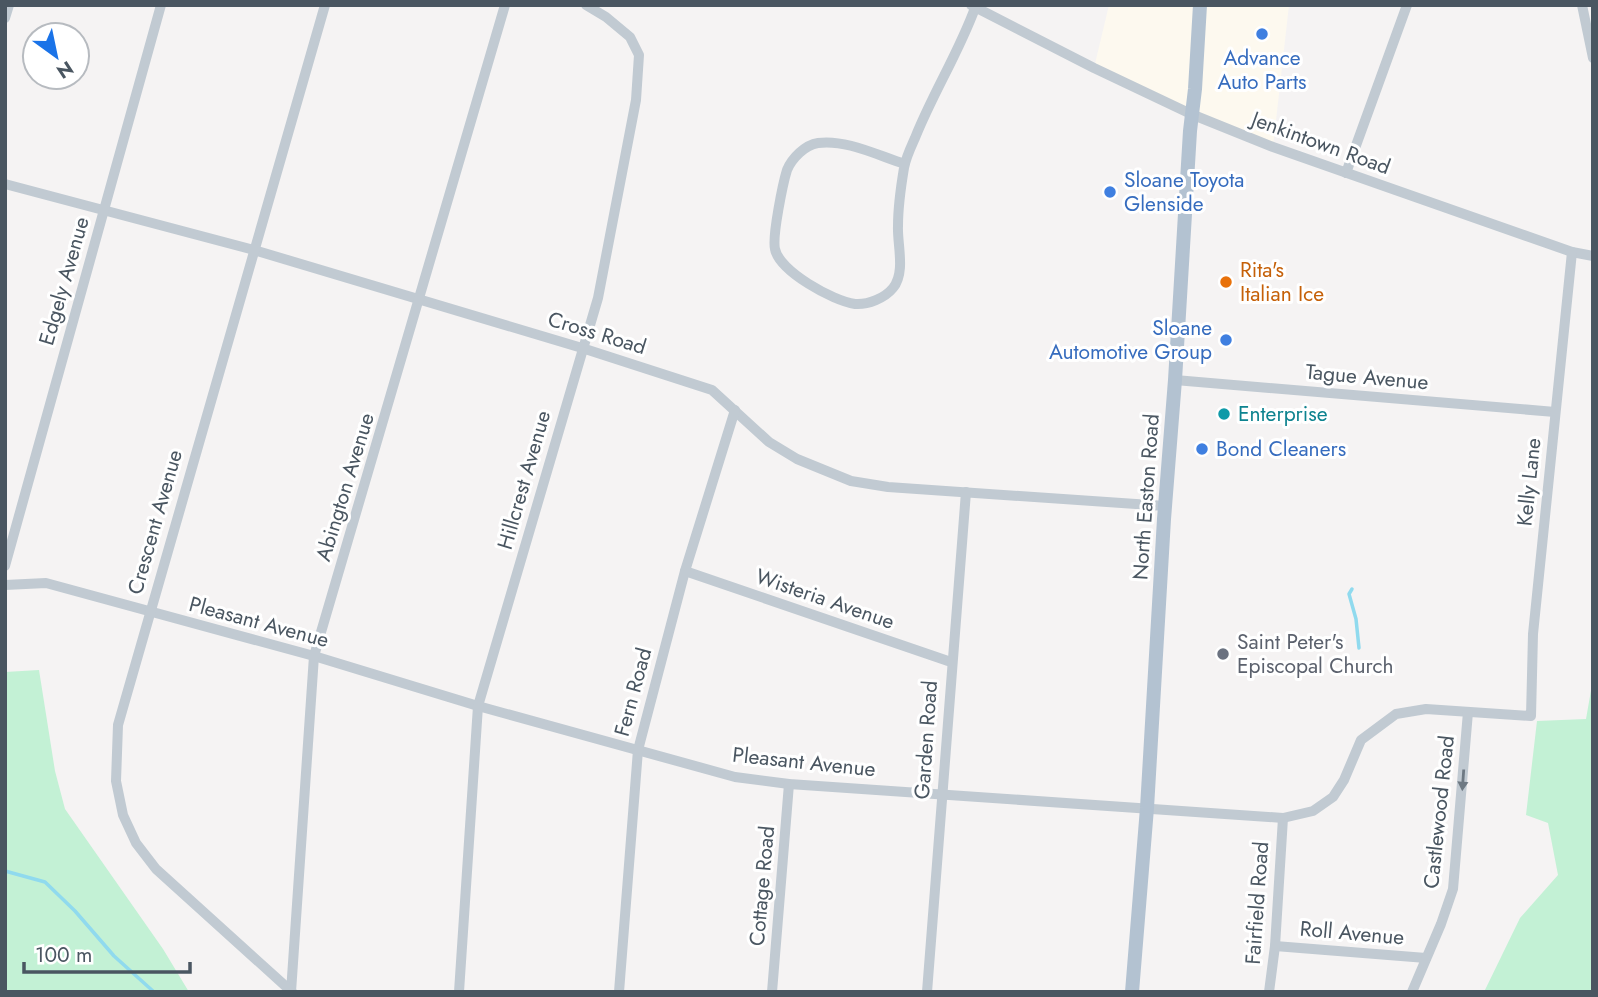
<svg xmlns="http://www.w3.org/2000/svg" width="1598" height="997" font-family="Jost,sans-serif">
  <rect width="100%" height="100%" fill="#f5f3f3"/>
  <!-- commercial -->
  <polygon fill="#fdf9ef" points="1109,5 1289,5 1273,147 1094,68"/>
  <!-- green -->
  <g fill="#c3f1d5">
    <polygon points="39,670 55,771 65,809 163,949 189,992 5,992 5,672"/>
    <polygon points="1593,679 1593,992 1484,992 1520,918 1558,875 1548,823 1526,815 1537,721 1586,719"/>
  </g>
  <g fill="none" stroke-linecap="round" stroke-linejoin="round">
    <!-- stream -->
    <g stroke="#90daee" stroke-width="3.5">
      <polyline points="1352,589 1349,594 1356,619 1359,648"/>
      <polyline points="5,871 45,882 75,911 114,956 154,992"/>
    </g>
    <!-- minor -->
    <g stroke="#c1cad2" stroke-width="10">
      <polyline points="971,5 1094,68 1191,114 1273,147 1572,252 1593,256"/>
      <polyline points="1582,5 1593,58"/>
      <polyline points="5,18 9,5"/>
      <path d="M905,164C879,156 846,139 818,143C805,145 792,158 787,170C783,183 772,236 775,249C779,271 833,301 855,304C868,305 885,298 893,288C906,272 897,244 898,226C898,207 901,186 904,168C906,157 911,147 915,138C933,93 959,52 975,8"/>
      <polyline points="1346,173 1407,5"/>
      <polyline points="5,184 254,250 582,348 712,390 769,442 797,459 851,481 888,487 1165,506"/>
      <polyline points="1175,380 1555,412"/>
      <polyline points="5,566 161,5"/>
      <polyline points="685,571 951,662"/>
      <polyline points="5,585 46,583 314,656 478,706 735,777 789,784 1283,818 1313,811 1333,797 1344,780 1361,740 1396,714 1426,709 1531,716 1533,634 1572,252"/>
      <polyline points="1275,946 1426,958"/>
      <polyline points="291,992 314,656 505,5"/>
      <polyline points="292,992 156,869 136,843 123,815 116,781 118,725 325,5"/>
      <polyline points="459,992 478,706 598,298 636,100 639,55 630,37 606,17 586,5"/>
      <polyline points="619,992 638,750 685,571 735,410"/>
      <polyline points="772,992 789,784"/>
      <polyline points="927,992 966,492"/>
      <polyline points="1269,992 1275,946 1283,818"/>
      <polyline points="1412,992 1441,924 1453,889 1468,712"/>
    </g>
    <!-- major -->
    <polyline stroke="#b3c2d1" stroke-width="14" points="1132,992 1147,808 1164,519 1175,380 1190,131 1195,89 1200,5"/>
  </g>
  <!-- one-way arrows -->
  <defs><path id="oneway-solid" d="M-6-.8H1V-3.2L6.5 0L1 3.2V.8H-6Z" transform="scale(1.75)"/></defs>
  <use fill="#6e7983" href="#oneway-solid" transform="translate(1463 780) rotate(94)"/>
  <!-- markers -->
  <g fill="#3f7fe0" stroke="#fff" stroke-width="2.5">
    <circle cx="1262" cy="34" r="7"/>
    <circle cx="1110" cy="192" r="7"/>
    <circle cx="1226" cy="340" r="7"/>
    <circle cx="1202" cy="449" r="7"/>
  </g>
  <circle fill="#e8710a" stroke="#fff" stroke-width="2.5" cx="1226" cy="282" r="7"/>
  <circle fill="#0f9aa8" stroke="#fff" stroke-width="2.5" cx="1224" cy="414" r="7"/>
  <circle fill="#6b7280" stroke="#fff" stroke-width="2.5" cx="1223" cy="654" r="7"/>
  <g text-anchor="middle" stroke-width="6" stroke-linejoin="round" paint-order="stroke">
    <!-- shop labels -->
    <g font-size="21" fill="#366cbe" stroke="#fff" text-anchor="start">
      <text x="1262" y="65" text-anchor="middle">Advance<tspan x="1262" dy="24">Auto Parts</tspan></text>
      <text x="1124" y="187">Sloane Toyota<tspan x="1124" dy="24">Glenside</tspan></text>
      <text x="1212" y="335" text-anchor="end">Sloane<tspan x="1212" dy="24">Automotive Group</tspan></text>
      <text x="1216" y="456">Bond Cleaners</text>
    </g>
    <!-- street labels -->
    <g font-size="21" fill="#4a5661" stroke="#fff">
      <text transform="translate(1321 143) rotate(20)" y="7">Jenkintown Road</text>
      <text transform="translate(64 281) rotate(-74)" y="7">Edgely Avenue</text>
      <text transform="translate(597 333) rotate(17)" y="7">Cross Road</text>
      <text transform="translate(1367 377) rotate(5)" y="7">Tague Avenue</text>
      <text transform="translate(524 480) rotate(-74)" y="7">Hillcrest Avenue</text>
      <text transform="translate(1529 482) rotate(-84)" y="7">Kelly Lane</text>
      <text transform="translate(345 487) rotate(-73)" y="7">Abington Avenue</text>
      <text transform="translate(1146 497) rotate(-86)" y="7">North Easton Road</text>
      <text transform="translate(155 522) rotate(-74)" y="7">Crescent Avenue</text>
      <text transform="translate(825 599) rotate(19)" y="7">Wisteria Avenue</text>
      <text transform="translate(259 622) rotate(15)" y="7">Pleasant Avenue</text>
      <text transform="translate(633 692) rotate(-75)" y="7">Fern Road</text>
      <text transform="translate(926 740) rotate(-86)" y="7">Garden Road</text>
      <text transform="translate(804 762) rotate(6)" y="7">Pleasant Avenue</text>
      <text transform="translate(1439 812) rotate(-84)" y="7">Castlewood Road</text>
      <text transform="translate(762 886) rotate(-85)" y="7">Cottage Road</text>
      <text transform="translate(1257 903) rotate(-86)" y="7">Fairfield Road</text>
      <text transform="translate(1352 933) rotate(5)" y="7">Roll Avenue</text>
    </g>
    <!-- food labels -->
    <g font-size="21" fill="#c56008" stroke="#fff" text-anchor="start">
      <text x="1240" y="277">Rita's<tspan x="1240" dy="24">Italian Ice</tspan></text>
    </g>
    <!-- culture labels -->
    <g font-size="21" fill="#0d838f" stroke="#fff" text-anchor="start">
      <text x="1238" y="421">Enterprise</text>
    </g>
    <!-- worship labels -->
    <g font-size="21" fill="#5b616d" stroke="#fff" text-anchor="start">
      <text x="1237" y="649">Saint Peter's<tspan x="1237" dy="24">Episcopal Church</tspan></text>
    </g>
  </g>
  <!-- border -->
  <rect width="1598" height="997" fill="none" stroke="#4a5661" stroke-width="14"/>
  <!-- north arrow -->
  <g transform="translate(56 56) rotate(147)"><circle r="33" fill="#ffffff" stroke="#b7bbc0" stroke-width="2"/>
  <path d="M0-5L12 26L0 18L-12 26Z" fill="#1a73e8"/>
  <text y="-10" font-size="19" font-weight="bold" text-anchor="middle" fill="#4a5661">N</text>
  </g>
  <!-- scale -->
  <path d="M24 962v10h166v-10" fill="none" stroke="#4a5661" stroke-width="3.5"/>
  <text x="35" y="962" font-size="21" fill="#4a5661" stroke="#ffffff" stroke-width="5" paint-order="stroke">100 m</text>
</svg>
